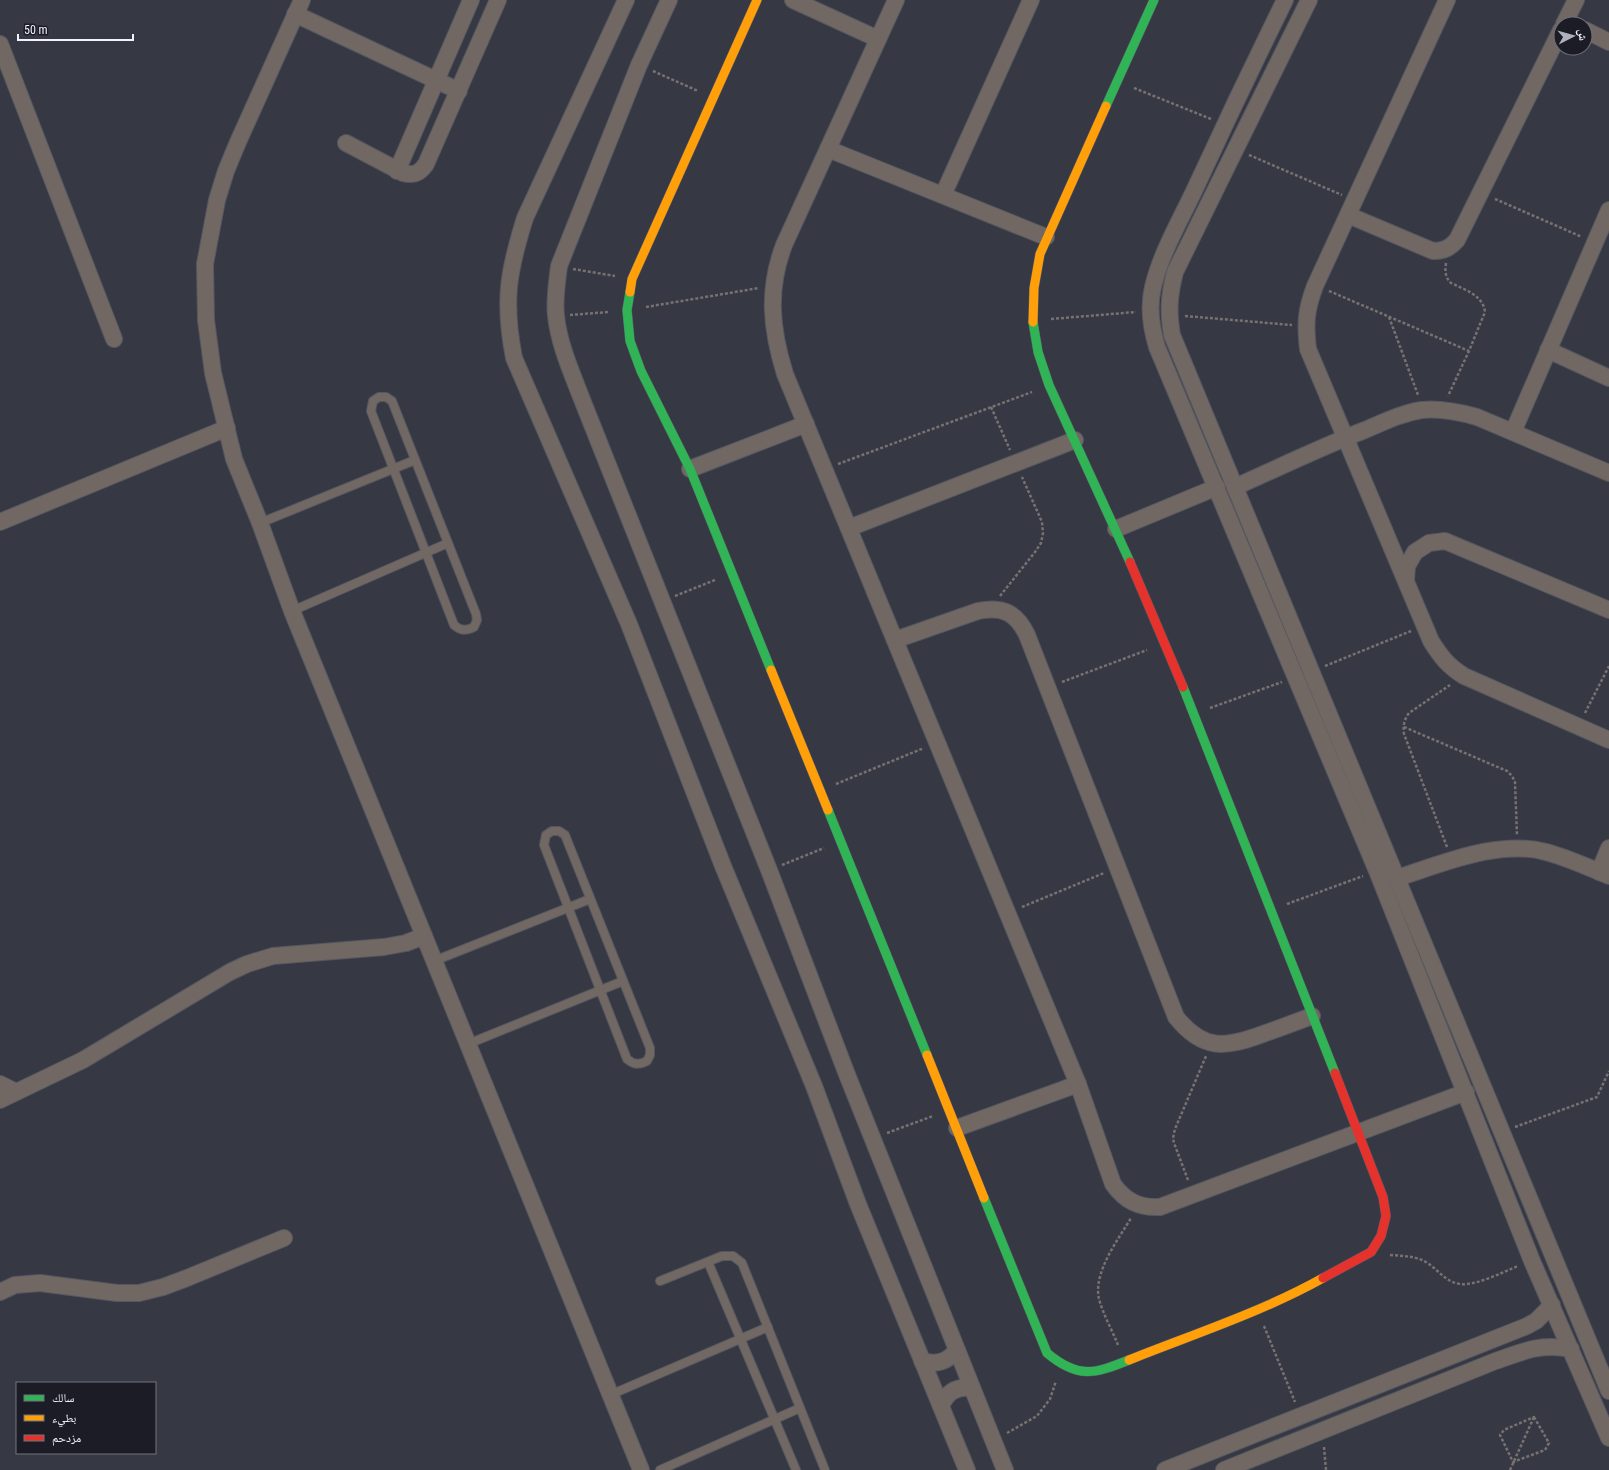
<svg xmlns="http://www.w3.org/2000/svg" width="1609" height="1470" font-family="'Roboto Condensed','Noto Naskh Arabic',sans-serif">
  <rect width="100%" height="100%" fill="#363843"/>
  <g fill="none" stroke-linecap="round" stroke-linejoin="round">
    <defs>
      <g id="lane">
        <path d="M379,397H386L392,401L476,614L477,620L474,627C466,631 461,631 454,625L371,411L373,401Z"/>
        <polyline points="260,523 415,460"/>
        <polyline points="292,611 448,543"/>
        <path d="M552,831H559L565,835L650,1048V1055L647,1061C639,1065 634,1065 627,1059L544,845L546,835Z"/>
        <polyline points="434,961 590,899"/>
        <polyline points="468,1044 623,981"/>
        <polyline points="708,1262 796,1470"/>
        <polyline points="660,1281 722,1256 733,1256 742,1263 825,1470"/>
        <polyline points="610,1395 768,1327"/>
        <polyline points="660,1470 800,1408"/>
      </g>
      <g id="street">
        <polyline points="302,0 238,142 226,171 217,200 205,264 206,320 213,373 234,459 260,523 292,611 641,1470"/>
        <path d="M626,0L525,218C508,272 503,302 514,358L629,624L723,866L814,1086L858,1204L967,1470"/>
        <path d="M669,0L639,65L559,266C557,283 554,300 556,316C559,344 571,371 581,397L769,870L846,1072L1005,1470"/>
        <polyline points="793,0 878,39"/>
        <path d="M896,0L784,245C767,290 771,329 785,374L1078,1084L1113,1184C1125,1201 1139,1208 1160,1207L1466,1092"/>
        <path d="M1285,0C1254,63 1224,126 1195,189C1180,221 1161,253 1153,287C1148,307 1151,327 1157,347L1377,871L1532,1261L1609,1438"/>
        <path d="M1309,0L1175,272C1169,296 1168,311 1172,335L1609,1391"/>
        <path d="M1447,0L1315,286C1306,310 1305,323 1308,349L1431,641C1441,657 1448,666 1464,676L1609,740"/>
        <polyline points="295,14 459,91"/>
        <polyline points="1564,24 1576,0"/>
        <polyline points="1585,30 1609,42"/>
        <polyline points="0,44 114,339"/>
        <path d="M346,143L403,173C414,176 420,173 426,164L498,0"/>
        <polyline points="828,149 1046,237"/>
        <polyline points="397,171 471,0"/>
        <polyline points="943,195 1031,0"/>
        <path d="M1348,215L1433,251C1444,251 1450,248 1457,240L1561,30"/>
        <polyline points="1548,350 1609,378"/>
        <polyline points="1513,432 1609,210"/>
        <polyline points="690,469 806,424"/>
        <path d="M1235,487C1278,468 1321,447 1365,430C1384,422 1402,413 1422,410C1441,408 1459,412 1477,417L1609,473"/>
        <polyline points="0,522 227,428"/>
        <polyline points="849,528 1075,440"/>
        <polyline points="1116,529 1217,487"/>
        <polyline points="1406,581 1407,566 1415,552 1429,543 1445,541 1609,610"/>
        <path d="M895,640L978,611C1002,606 1016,612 1027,635L1176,1017C1203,1051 1225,1048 1263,1034C1280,1028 1296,1022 1312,1016"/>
        <polyline points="1599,872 1609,848"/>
        <path d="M1397,878C1442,864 1498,839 1546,852C1568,858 1588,867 1609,876"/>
        <polyline points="0,1084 16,1092"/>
        <polyline points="0,1100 83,1060 230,972 247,964 273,956 384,947 406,943 424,936"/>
        <polyline points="957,1128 1078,1084"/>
        <polyline points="0,1292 15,1285 40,1283 117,1293 139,1293 163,1287 187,1278 284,1238"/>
        <path d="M922,1361C937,1365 947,1362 957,1350"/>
        <path d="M941,1406C947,1392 957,1386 972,1388"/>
        <polyline points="1165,1470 1527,1326 1536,1321 1552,1305"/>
        <path d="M1224,1470L1493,1362C1522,1352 1539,1343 1571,1349"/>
      </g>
      <g id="fast">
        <polyline points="1106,106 1154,0"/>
        <polyline points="630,292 627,310 630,341 641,371 690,469 771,670"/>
        <polyline points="1033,322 1038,352 1049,385 1130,562"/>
        <polyline points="1183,687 1335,1073"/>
        <polyline points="828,810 927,1055"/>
        <path d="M984,1198L1047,1353C1078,1379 1094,1374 1129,1360"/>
      </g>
      <g id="slow">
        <polyline points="630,292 632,279 757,0"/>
        <polyline points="1033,322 1034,288 1040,254 1106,106"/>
        <polyline points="771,670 828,810"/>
        <polyline points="927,1055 984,1198"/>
        <path d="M1129,1360C1194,1334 1262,1312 1323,1278"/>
      </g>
      <g id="jam">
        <polyline points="1130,562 1183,687"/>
        <polyline points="1323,1278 1371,1252 1381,1236 1386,1216 1383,1197 1335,1073"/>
      </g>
    </defs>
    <!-- lane casing -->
    <use href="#lane" stroke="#555760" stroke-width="10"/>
    <!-- street casing -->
    <use href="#street" stroke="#555760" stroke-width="18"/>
    <!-- fast casing -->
    <use href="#fast" stroke="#555760" stroke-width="10"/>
    <!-- slow casing -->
    <use href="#slow" stroke="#555760" stroke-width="10"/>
    <!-- jam casing -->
    <use href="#jam" stroke="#555760" stroke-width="10"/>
    <!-- path -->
    <g stroke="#777271" stroke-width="2.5" stroke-dasharray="3 2" stroke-linecap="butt">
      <polyline points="653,71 698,91"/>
      <polyline points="1134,88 1211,119"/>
      <polyline points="1249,155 1342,195"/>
      <polyline points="1495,199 1582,237"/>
      <path d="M1446,263C1445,272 1445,277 1451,283C1465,290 1483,295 1485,312L1469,351L1448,396"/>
      <polyline points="573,269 615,276"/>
      <polyline points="1329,291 1469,351"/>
      <polyline points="646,307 759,288"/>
      <polyline points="570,315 609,312"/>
      <polyline points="1185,316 1292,325"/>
      <polyline points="1389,317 1418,395"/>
      <polyline points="1051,319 1136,312"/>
      <polyline points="991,407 1010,450"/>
      <polyline points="838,464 1032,392"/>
      <polyline points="675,596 715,580"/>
      <polyline points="1000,596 1035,552 1041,543 1043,533 1042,522 1022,477"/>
      <polyline points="1325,666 1411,631"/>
      <polyline points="1062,682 1147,650"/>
      <polyline points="1210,708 1282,682"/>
      <polyline points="1585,713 1609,666"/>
      <polyline points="1404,727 1507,771 1512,776 1515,782 1517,835"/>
      <polyline points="836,784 924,748"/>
      <path d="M1447,847L1404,734C1403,725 1404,720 1409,713L1450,685"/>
      <polyline points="782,865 824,848"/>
      <polyline points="1287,904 1363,876"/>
      <polyline points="1022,907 1104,873"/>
      <polyline points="1515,1127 1597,1097 1609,1071"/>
      <polyline points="887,1133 933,1116"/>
      <polyline points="1188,1180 1174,1143 1173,1138 1175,1129 1206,1056"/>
      <path d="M1390,1255C1404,1256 1418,1256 1429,1264C1439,1271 1446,1282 1460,1284C1476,1286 1503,1272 1518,1266"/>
      <polyline points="1264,1326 1295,1402"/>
      <path d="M1118,1345C1112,1330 1103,1314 1099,1299C1093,1272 1118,1240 1131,1218"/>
      <polygon points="1534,1417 1549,1443 1545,1450 1513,1462 1500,1435 1504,1430"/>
      <polyline points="1007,1433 1037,1416 1050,1399 1056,1381"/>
      <polyline points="1324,1447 1326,1470"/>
      <polyline points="1510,1470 1534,1417"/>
    </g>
    <!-- lane -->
    <use href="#lane" stroke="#716864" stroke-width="8"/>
    <!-- street -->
    <use href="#street" stroke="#716864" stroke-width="16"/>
    <!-- fast -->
    <use href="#fast" stroke="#30b455" stroke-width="9"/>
    <!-- slow -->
    <use href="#slow" stroke="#ff9f0a" stroke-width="9"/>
    <!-- jam -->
    <use href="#jam" stroke="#e5322d" stroke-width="9"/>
  </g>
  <!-- legend -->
  <rect x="16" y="1382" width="140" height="72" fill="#1b1c26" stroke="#70727d"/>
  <rect x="24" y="1395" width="20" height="6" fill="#30b455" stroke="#70727d"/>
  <text x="52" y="1402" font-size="12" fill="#f0f2ff">سالك</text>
  <rect x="24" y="1415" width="20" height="6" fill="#ff9f0a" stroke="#70727d"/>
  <text x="52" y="1422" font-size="12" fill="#f0f2ff">بطيء</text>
  <rect x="24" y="1435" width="20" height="6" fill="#e5322d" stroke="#70727d"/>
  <text x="52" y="1442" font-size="12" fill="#f0f2ff">مزدحم</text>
  <!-- north arrow -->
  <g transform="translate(1573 36) rotate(84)"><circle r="19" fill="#1b1c26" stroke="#70727d"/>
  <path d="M0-3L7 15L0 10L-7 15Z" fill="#afb1bd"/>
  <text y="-6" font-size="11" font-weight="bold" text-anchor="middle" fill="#f0f2ff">ش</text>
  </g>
  <!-- scale -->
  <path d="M18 34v6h115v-6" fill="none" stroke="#f0f2ff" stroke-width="2"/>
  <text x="24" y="34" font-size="12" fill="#f0f2ff" stroke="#1b1c26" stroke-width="3" paint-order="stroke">50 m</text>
</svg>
